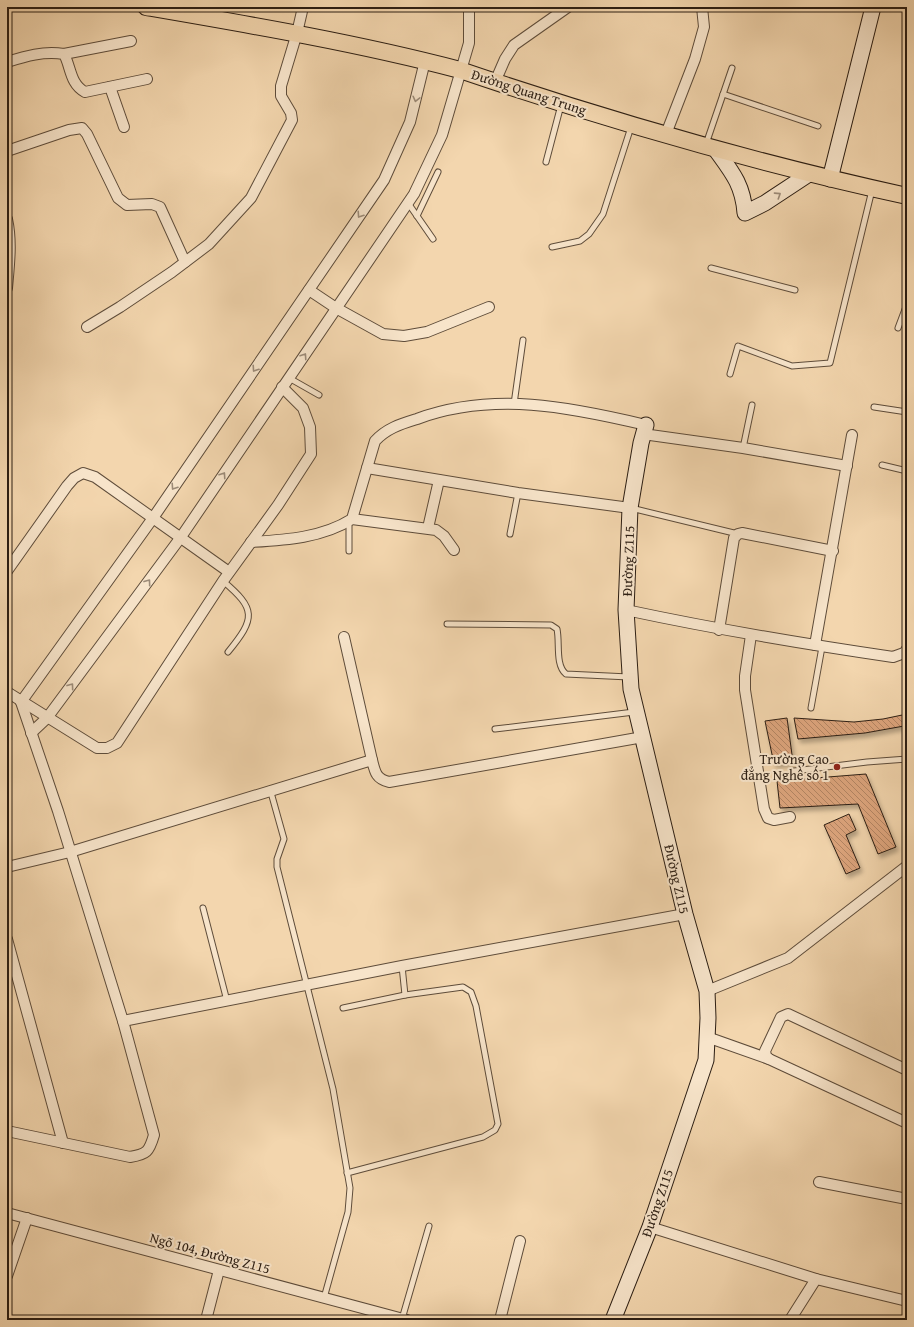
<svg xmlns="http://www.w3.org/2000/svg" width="914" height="1327" font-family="'Gentium Book Plus',serif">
  <defs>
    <pattern id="building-back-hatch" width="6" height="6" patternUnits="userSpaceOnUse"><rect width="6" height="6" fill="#dca47b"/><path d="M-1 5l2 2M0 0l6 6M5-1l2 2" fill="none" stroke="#b38564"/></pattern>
    <filter id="shadow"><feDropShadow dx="2.5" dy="4" stdDeviation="2" flood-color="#0004"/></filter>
  </defs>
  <rect width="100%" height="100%" fill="#f3d6ae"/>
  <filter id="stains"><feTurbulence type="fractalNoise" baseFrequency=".005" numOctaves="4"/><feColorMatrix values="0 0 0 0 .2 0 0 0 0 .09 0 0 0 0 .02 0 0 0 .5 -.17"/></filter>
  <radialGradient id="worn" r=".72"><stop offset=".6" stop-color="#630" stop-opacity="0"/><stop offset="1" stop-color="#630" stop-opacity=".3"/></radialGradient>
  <!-- building -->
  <g fill="url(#building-back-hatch)" stroke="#2c1e13" filter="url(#shadow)">
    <polygon points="907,714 907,725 904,726 865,733 798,739 794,718 854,722 883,719"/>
    <polygon points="787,718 793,762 774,764 765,721"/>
    <polygon points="866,774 896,847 878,854 858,804 780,808 777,781"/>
    <polygon points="849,814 856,830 846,835 860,868 846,874 824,825"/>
  </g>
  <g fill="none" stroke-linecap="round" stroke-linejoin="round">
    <defs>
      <g id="lane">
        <polyline points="723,94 818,126"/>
        <polyline points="706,144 732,68"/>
        <polyline points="546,162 561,105"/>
        <polyline points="408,203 433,239"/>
        <polyline points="417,216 438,172"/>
        <polyline points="552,247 580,241 589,234 603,214 631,127"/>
        <polyline points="711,268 795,290"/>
        <polyline points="898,328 907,304"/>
        <polyline points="730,374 738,346 792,366 830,363 872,190"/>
        <polyline points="289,378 319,395"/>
        <polyline points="514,404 523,340"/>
        <polyline points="874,407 907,412"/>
        <polyline points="743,448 752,405"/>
        <polyline points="882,465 907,471"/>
        <polyline points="631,508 738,534"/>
        <polyline points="349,521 349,551"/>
        <polyline points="510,534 518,493"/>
        <path d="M223,581C256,609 256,618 228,652"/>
        <path d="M447,624L551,625L557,629C560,643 555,665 566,674L629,677"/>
        <polyline points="811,708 822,647"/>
        <polyline points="495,729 634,712"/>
        <polyline points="794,771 867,762 907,759"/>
        <polyline points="270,789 284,839 277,859 277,867 333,1089 350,1188 348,1212 324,1298"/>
        <polyline points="203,908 227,1001"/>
        <polyline points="402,966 405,995"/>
        <polyline points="343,1008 405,995 463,987 471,992 476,1006 498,1124 495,1130 483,1137 347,1173"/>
        <polyline points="402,1319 429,1226"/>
      </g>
      <g id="street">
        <polyline points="64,54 131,41"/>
        <path d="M7,62C26,56 43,51 64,54C71,67 70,84 85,92L147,79"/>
        <polyline points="495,82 505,59 514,45 568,7"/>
        <polyline points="110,87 124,127"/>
        <polyline points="666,134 695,59 704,27 702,7"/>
        <polyline points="7,151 69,130 82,128 87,134 118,198 127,205 152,204 160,207 185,262"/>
        <path d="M7,219C12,242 9,265 7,288"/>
        <polyline points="309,290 336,308 383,334 404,336 427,332 489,307"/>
        <polyline points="87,327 120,307 172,272 209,244 251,198 292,120 291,113 281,96 281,86 297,33 303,7"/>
        <polyline points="643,434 743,448 847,466"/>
        <polyline points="367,468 518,493 630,508"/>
        <polyline points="352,519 436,530 444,536 454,550"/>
        <polyline points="428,528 439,480"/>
        <path d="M251,542C285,540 322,538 352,519L375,441C387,428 401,424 417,419C493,391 570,407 646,425"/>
        <polyline points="7,571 67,486 74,478 83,473 95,477 229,572"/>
        <path d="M626,610C715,629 804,644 893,657L904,653L907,649"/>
        <polyline points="719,630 734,538 738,534 742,533 833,551"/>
        <polyline points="751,635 745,676 745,690 764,809 768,818 774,820 790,817"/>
        <polyline points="344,637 372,760"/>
        <polyline points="815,645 852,435"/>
        <polyline points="7,692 97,748 107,748 117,743 223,581 278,505 311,454 310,427 303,408 282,387"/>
        <polyline points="21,702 153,518 384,180 410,122 425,61"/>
        <polyline points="31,733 47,718 181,537 414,194 442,135 469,43 469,7"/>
        <path d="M7,867L70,852L372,760C375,772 376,779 389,782L643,737"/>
        <polyline points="7,939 63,1143"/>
        <polyline points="707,991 788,958 907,866"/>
        <polyline points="123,1021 402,966 685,914"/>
        <polyline points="707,1037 769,1059 907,1123"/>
        <polyline points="769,1059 766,1056 765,1051 781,1017 788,1014 907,1070"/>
        <path d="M7,1131L130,1157C147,1154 149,1152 154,1135L123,1021L58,811L21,702"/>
        <polyline points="819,1182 907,1199"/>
        <polyline points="7,1213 407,1320"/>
        <polyline points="650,1227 816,1279 907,1301"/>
        <polyline points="7,1276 27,1218"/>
        <polyline points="206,1320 219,1270"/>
        <polyline points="500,1320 520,1241"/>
        <polyline points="790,1320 816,1279"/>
      </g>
      <g id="secondary">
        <path d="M716,150C732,172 743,185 745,213L765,203L809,174"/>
        <polyline points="830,179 873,7"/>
        <polyline points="613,1320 650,1227 706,1060 708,1018 707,991 685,914 631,689 626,610 630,508 641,443 646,425"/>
      </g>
      <path id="primary" d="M146,7C251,25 357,43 460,70C607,120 756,163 907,196"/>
    </defs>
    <!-- lane casing -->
    <use href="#lane" stroke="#5e4c3a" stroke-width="7"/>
    <!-- street casing -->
    <use href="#street" stroke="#5e4c3a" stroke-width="12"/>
    <!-- secondary casing -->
    <use href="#secondary" stroke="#2c1e13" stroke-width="17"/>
    <!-- primary casing -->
    <use href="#primary" stroke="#2c1e13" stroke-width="18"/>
    <!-- lane -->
    <use href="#lane" stroke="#f7e4ca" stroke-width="5"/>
    <!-- street -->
    <use href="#street" stroke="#f7e4ca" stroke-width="10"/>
    <!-- secondary -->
    <use href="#secondary" stroke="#f7e4ca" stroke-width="15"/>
    <!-- primary -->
    <use href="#primary" stroke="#f3d6ae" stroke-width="16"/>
  </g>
  <!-- one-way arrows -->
  <defs><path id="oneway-chevron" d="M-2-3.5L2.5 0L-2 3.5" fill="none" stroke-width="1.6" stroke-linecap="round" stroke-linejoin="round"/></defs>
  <g stroke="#9c8b78">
    <use href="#oneway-chevron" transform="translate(416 99) rotate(104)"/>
    <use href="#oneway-chevron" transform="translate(778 195) rotate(-33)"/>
    <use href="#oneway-chevron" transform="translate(360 215) rotate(124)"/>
    <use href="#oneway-chevron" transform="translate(304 356) rotate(-56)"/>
    <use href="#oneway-chevron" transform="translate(255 369) rotate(124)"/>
    <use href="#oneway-chevron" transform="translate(223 475) rotate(-56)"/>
    <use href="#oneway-chevron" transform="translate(174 487) rotate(124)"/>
    <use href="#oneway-chevron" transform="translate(148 582) rotate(-54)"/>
    <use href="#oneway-chevron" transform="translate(71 686) rotate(-54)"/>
  </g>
  <!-- markers -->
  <circle fill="#8f2418" stroke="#f7e4ca" stroke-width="1.5" cx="837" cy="767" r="4"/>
  <g text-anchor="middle" stroke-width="4" stroke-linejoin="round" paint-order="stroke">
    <!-- street labels -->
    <g font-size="14" fill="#2c1e13" stroke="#f7e4ca">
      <text transform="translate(529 92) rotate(18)" y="5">Đường Quang Trung</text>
      <text transform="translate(628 561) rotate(-88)" y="5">Đường Z115</text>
      <text transform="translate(677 879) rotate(77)" y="5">Đường Z115</text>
      <text transform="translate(657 1203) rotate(-71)" y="5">Đường Z115</text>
      <text transform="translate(210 1253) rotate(15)" y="5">Ngõ 104, Đường Z115</text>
    </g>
    <!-- poi labels -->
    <g font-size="14" fill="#2c1e13" stroke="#f7e4ca" text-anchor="end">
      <text x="829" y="764">Trường Cao<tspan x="829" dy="16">đẳng Nghề số 1</tspan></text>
    </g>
  </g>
  <!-- margin -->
  <rect width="914" height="1327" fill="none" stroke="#f3d6ae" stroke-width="24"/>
  <rect x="8" y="8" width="898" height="1311" fill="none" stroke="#2c1e13" stroke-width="2"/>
  <rect x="12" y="12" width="890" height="1303" fill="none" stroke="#2c1e13"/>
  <rect width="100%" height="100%" filter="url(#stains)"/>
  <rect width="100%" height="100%" fill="url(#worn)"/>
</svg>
